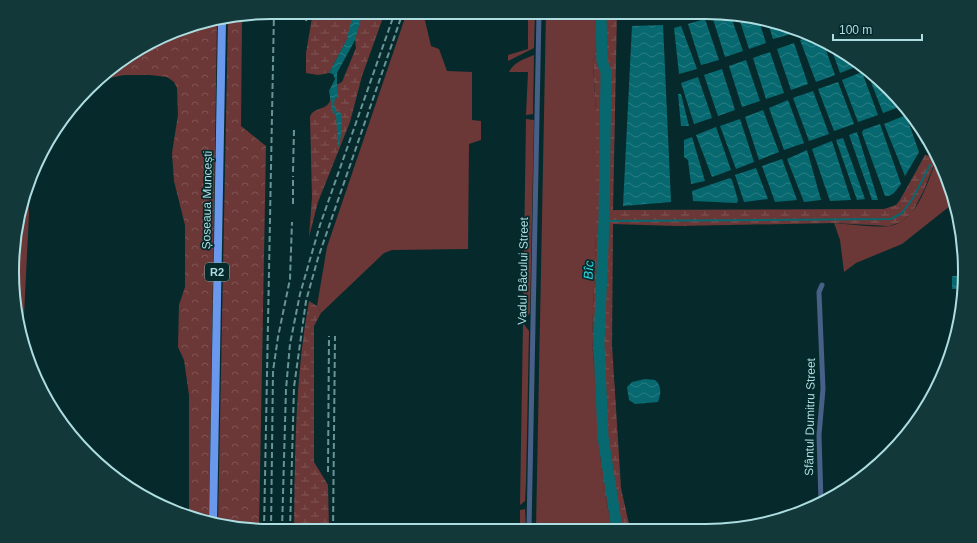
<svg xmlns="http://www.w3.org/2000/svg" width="977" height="543" font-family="Arial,sans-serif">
  <defs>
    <pattern id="forest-crowns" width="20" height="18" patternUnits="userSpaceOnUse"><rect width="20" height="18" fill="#6c3837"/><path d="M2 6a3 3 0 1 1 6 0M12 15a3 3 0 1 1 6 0" fill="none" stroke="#7e5454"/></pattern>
    <pattern id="wetland-marsh" width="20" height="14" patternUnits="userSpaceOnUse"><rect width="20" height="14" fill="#6c3837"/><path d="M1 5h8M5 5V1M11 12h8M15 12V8" fill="none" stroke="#7e5454"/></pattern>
    <pattern id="water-waves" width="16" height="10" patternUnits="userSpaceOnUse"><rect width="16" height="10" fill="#07696f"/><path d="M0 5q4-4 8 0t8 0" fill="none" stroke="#287e83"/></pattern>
  </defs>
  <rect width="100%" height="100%" fill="#062a2c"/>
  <!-- green -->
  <g fill="#6c3837">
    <polygon points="407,12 423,12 431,46 439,49 447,71 472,72 472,120 481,121 481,140 469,144 468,249 392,250 384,253 321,313 317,306 327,247"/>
    <polygon points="528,12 535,12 534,48 508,61 508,55 528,49"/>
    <polygon points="546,12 595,12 597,46 593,62 596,112 596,233 592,339 602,479 612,529 536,529"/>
    <path d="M534,55L533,114L526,115L528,72H509C514,62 524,59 534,55Z"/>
    <polygon points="526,119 534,120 530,313 526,318 523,318"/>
    <path d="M935,164L955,202L902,244L856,263L844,272L840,240L834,223C849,224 876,228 890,226C917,221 926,186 935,164Z"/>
    <path d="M28,189L29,214L23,335C21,324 17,312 16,301C13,268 14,219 28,189Z"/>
    <polygon points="523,323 529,331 526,482 525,501 520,505"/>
    <polygon points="525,509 526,530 520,530 520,510"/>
  </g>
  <!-- forest -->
  <g fill="url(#forest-crowns)">
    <polygon points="242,17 241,126 266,146 259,530 218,524 228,19"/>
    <polygon points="217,21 209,523 186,514 189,509 189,395 184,360 178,347 179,305 185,287 185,225 174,181 172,153 178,115 177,88 174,82 167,77 150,75 124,75 100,80 114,65 188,26"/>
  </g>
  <!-- wetland -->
  <g fill="url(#wetland-marsh)">
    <polygon points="313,12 356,12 347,39 329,73 318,75 306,73 306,53"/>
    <path d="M363,12H385L362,76L350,122L318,202L309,237L312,197L310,117C313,107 327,110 330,101C331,97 329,92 330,88L342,82L356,48L355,38Z"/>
    <polygon points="595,12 617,12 613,210 884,209 896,205 900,200 925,155 932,156 935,162 924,190 912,213 901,222 889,226 834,223 677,226 613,224 612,345 621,488 630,529 612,529 602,479 592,339 596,233 596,112 593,62 597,46"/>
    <path d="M309,301L317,306L321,313L314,326V462L328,485L329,530H294C295,454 295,377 309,301Z"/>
  </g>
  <!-- water -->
  <g fill="url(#water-waves)">
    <polygon points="356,12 363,12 355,40 337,73 337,98 335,98 334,105 336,111 342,114 341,136 338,148 336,115 333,113 329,91 335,79 333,74 329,73 347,39 350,25"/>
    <polygon points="632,12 663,12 663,17 632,18"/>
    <polygon points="722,13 730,14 743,51 725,57 712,16"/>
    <polygon points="738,15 758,18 766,43 749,49"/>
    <polygon points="705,19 719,60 701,65 688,24"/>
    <polygon points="767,20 789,27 791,34 773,39"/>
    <polygon points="663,25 671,202 623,206 632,26"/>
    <polygon points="681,26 697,69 679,74 674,28"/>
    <polygon points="809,36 823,42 835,75 816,82 800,40"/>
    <polygon points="794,43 808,84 791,90 777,49"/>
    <polygon points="830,45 835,47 858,66 840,73"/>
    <polygon points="770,52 784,93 766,99 753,58"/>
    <polygon points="746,60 760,101 742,107 729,66"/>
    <polygon points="722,69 735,110 718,116 704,75"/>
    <polygon points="862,72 878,115 858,122 842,80"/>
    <polygon points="698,77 712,118 694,124 681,83"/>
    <polygon points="869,77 902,106 883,113"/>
    <polygon points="838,82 854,124 834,131 818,89"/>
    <polygon points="813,91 829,134 809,141 793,98"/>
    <polygon points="678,94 681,94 689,126 681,126"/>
    <polygon points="788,100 804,143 784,150 769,108"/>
    <polygon points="763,110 779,152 759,160 745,117"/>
    <polygon points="912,114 924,139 922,145 911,115"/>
    <polygon points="906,115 919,152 905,176 884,124"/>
    <polygon points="740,119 754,162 736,169 720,126"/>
    <path d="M880,124L901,184C896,190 893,197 885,196L862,133L863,130Z"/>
    <polygon points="716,127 731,170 712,177 696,135"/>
    <polygon points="857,132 878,200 872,200 849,135"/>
    <polygon points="692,137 705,181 691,184 688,160 684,157 684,140"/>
    <polygon points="843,138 865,199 857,200 836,140"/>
    <polygon points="832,141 851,200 830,201 812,149"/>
    <polygon points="807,150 821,200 804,202 787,159"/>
    <polygon points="782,159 797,200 775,202 762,166"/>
    <polygon points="756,168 768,199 744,202 735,175"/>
    <polygon points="730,178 732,180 738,200 737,203 693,201 692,191"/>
    <polygon points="952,276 961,276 962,289 952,289"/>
    <path d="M645,379L655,380C662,386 661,394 658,402L635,404L629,400L627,387L632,382Z"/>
  </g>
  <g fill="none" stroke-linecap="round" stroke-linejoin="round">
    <!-- stream -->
    <polyline stroke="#07696f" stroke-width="2" points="604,221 891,219 902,213 913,198 930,165"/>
    <!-- river -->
    <polyline stroke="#07696f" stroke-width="11" points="601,12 602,61 606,72 604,221 599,343 603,437 617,529"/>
    <!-- street -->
    <g stroke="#485f88" stroke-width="5">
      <polyline points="821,502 819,435 823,389 819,292 822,285"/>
      <polyline points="529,530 539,12"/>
    </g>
    <!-- primary -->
    <polyline stroke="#6a98ec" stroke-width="8" points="213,523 222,20"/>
    <!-- rail -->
    <g stroke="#699497" stroke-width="2" stroke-dasharray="6 3" stroke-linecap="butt">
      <polyline points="306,21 308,12"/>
      <polyline points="293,172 294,130"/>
      <polyline points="293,204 293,176"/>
      <polyline points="328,472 329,336"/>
      <polyline points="264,530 274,12"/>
      <polyline points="271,530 273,371 278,337 290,279 292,222"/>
      <polyline points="282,530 286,389 290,344 300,294 320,225 395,12"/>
      <polyline points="290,530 294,387 306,301 318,258 403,12"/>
      <polyline points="333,530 335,336"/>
    </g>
  </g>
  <g text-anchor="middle" stroke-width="3.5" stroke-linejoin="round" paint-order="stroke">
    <!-- shield labels -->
    <rect fill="#062a2c" stroke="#7ba7ab" stroke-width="1" x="205" y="263" width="24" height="18" rx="3"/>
    <g font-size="11" font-weight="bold" fill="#addde1">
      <text x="217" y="276">R2</text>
    </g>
    <!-- street labels -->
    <g font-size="12" fill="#addde1" stroke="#062a2c">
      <text transform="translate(207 200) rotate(-89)" y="4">Șoseaua Muncești</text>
      <text transform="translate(523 271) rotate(-89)" y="4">Vadul Bâcului Street</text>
      <text transform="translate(810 417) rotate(-89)" y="4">Sfântul Dumitru Street</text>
    </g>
    <!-- water labels -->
    <g font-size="13" font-style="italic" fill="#30d8e3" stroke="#062a2c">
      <text transform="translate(588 270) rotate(-87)" y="5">Bîc</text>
    </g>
  </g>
  <!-- crop -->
  <path d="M0 0H977V543H0ZM271 19H706A252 252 0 0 1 958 271V272A252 252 0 0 1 706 524H271A252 252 0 0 1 19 272V271A252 252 0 0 1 271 19Z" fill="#13383a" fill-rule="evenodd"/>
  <path fill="none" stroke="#addde1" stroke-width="2" d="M271 19H706A252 252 0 0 1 958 271V272A252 252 0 0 1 706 524H271A252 252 0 0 1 19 272V271A252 252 0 0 1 271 19Z"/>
  <!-- scale -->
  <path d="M833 34v6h89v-6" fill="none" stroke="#addde1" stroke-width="2"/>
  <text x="839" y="34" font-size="12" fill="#addde1" stroke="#062a2c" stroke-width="3" paint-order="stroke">100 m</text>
</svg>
